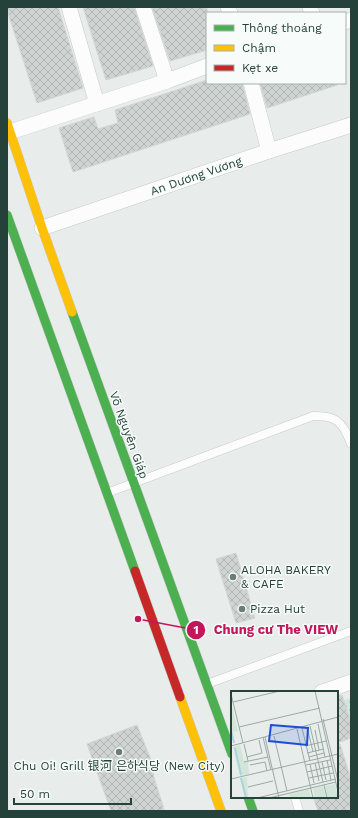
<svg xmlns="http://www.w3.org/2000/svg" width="358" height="818" font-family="'Work Sans','Noto Sans SC','Noto Sans KR',sans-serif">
  <defs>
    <pattern id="park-dots" width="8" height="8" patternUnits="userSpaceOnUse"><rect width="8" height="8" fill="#d1e6d8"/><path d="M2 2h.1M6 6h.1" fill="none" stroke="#b3c6ba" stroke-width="1.8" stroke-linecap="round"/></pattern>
    <pattern id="building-cross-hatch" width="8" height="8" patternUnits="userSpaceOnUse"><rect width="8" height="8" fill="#cfd4d2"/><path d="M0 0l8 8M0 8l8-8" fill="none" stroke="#b2b7b5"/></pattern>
  </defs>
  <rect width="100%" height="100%" fill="#e8edeb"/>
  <!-- park -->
  <polygon fill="url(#park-dots)" points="351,698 351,733 337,737 337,702"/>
  <!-- building -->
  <g fill="url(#building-cross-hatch)" stroke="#d1d6d4">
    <polygon points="7,7 58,7 83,88 37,103 7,10"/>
    <polygon points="83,7 134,7 153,66 106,80"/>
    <polygon points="152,7 207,7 207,50 170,61"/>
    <polygon points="207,80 207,83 242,83 250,114 73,172 59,128 94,117 98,129 118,123 115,110"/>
    <polygon points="260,83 337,83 337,85 267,108"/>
    <polygon points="236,553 255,618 236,623 216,559"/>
    <polygon points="342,695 351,723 351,738 337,743 337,696"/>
    <polygon points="137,725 151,760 154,778 164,809 158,811 111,811 87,744"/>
    <polygon points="337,744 340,744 351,779 351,811 318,811 313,797 337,797"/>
  </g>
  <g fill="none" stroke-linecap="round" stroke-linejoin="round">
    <defs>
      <g id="lane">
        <path d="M107,493L313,416C336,415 343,422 351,444"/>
        <polyline points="207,684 351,631"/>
        <polyline points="295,797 299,811"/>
      </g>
      <g id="street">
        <polyline points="69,7 97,104"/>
        <polyline points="143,7 167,81"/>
        <polyline points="228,7 230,13"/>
        <polyline points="310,7 312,13"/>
        <polyline points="345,22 351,20"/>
        <polyline points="251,83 269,151"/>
        <polyline points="10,132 167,81 207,66"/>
        <polyline points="42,228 269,151 351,125"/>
        <polyline points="322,692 351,682"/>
      </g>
      <g id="fast">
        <polyline points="7,215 135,571"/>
        <polyline points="72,312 232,754"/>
        <polyline points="248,797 253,811"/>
      </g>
      <g id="slow">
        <polyline points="7,123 42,228 72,312"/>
        <polyline points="180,697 221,811"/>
      </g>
      <polyline id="jam" points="135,571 180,697"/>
    </defs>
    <!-- lane casing -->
    <use href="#lane" stroke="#c5cac8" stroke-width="9"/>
    <!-- street casing -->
    <use href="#street" stroke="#c5cac8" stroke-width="16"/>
    <!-- fast casing -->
    <use href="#fast" stroke="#c3cbc8" stroke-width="10"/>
    <!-- slow casing -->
    <use href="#slow" stroke="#c3cbc8" stroke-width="10"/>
    <!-- jam casing -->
    <use href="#jam" stroke="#c3cbc8" stroke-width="10"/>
    <!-- lane -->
    <use href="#lane" stroke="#fcfcfc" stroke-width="8"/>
    <!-- street -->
    <use href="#street" stroke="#fcfcfc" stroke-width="15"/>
    <!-- fast -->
    <use href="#fast" stroke="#4caf50" stroke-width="9"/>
    <!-- slow -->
    <use href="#slow" stroke="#ffc107" stroke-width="9"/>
    <!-- jam -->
    <use href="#jam" stroke="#c62828" stroke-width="9"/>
  </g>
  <!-- markers -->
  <g fill="#697e78" stroke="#f7fbf9" stroke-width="1.5">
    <circle cx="233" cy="577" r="4"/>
    <circle cx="242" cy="609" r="4"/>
    <circle cx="119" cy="752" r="4"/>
  </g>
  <g text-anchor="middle" stroke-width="3" stroke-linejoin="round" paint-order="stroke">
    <!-- street labels -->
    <g font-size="12" fill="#24423a" stroke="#f7fbf9">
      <text transform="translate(196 176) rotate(-19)" y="4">An Dương Vương</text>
      <text transform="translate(129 435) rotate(70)" y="4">Võ Nguyên Giáp</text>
    </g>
    <!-- poi labels -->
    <g font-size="12" fill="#24423a" stroke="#f7fbf9" text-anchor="start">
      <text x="241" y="574">ALOHA BAKERY<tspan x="241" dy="14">&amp; CAFE</tspan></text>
      <text x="250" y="613">Pizza Hut</text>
      <text x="119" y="770" text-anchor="middle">Chu Oi! Grill 银河 은하식당 (New City)</text>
    </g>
  </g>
  <!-- overview -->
  <g transform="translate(231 691)">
    <rect width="107" height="107" fill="#e8edeb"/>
    <path d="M0,11L7,40L2,41L0,35ZM104,93L107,107H96L94,95ZM92,95L95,107H84L82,98ZM78,98L80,107H59L58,103Z" fill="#d1e6d8"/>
    <path d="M9,54L13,70L17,71L18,83L9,85L2,56ZM16,86L17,107H14L10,87Z" fill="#d1e6d8"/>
    <path fill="none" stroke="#a9d4db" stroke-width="2" d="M0,39L3,52M4,57L10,84M10,87L15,107"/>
    <path fill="none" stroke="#9aa9a4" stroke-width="1" d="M84,0L107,101M0,3L12,52M2,11L49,0M92,28L107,90M87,33L94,66M79,35L92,91M8,36L89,17M71,37L79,70M66,38L82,107M84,39L88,59M77,40L82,61M43,45L56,100M32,46L40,79M34,46L48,107M13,53L17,70M0,55L107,26M74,55L95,50M76,62L93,58M16,66L31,62L28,49M78,66L93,62M96,69L100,89M13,71L37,66M91,71L95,89M84,72L88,90M79,73L83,92M19,74L34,71L36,80M75,74L99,69M76,81L101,75M78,87L102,82M0,88L107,63M93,94L96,107M17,96L42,90M26,107L105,88M38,107L105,91"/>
    <path fill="#1d4ed8" fill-opacity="0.15" stroke="#1d4ed8" stroke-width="2" d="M40,34L77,37L76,54L38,50Z"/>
    <rect width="107" height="107" fill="none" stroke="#24423a" stroke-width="2"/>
  </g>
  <!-- callouts -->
  <path fill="none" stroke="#c2185b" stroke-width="1.5" d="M138 619L196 630"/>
  <g fill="#c2185b" stroke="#f7fbf9" stroke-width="1.5">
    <circle cx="138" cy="619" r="4"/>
    <circle cx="196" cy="630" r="10"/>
  </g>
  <g font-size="12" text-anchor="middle" font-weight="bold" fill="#fff">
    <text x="196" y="634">1</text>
  </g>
  <g font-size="13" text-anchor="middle" font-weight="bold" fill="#c2185b" stroke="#f7fbf9" stroke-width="3" stroke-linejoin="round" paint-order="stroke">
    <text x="276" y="634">Chung cư The VIEW</text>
  </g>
  <!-- border -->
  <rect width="358" height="818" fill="none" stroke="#24423a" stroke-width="16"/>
  <!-- legend -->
  <rect x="206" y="12" width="140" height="72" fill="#f7fbf9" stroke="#a3b1ad"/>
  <rect x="214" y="25" width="20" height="6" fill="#4caf50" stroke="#a3b1ad"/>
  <text x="242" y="32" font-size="12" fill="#24423a">Thông thoáng</text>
  <rect x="214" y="45" width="20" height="6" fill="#ffc107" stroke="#a3b1ad"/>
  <text x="242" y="52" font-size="12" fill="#24423a">Chậm</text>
  <rect x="214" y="65" width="20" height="6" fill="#c62828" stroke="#a3b1ad"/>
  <text x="242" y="72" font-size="12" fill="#24423a">Kẹt xe</text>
  <!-- scale -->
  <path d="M14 798v6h117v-6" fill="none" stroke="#24423a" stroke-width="2"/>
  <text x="20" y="798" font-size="12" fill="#24423a" stroke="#f7fbf9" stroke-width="3" paint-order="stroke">50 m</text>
</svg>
